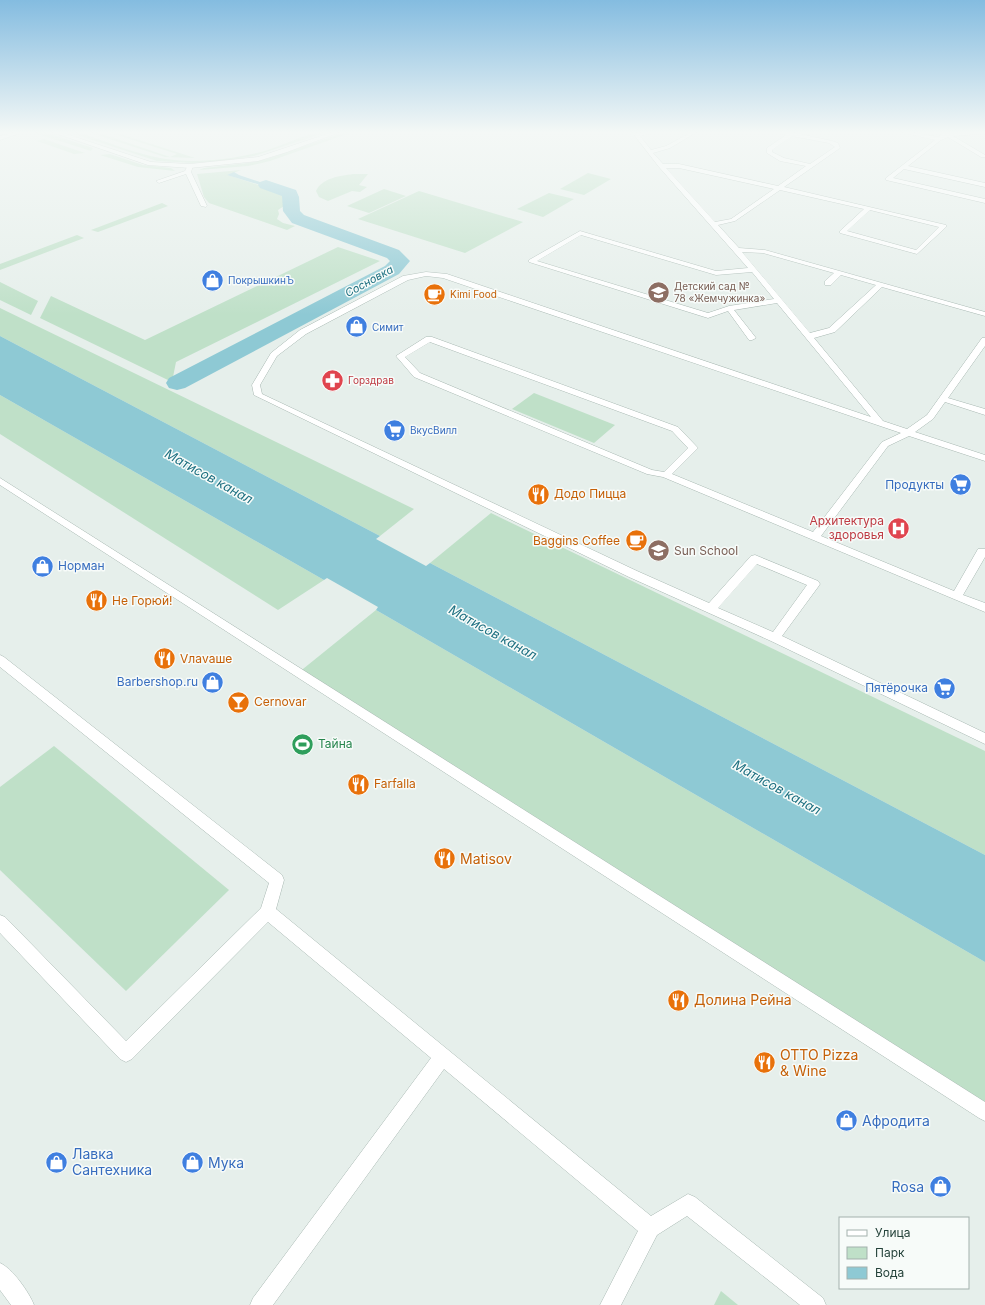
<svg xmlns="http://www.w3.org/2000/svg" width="985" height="1305" font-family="Inter,sans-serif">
  <rect width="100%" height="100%" fill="#e6efeb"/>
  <!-- green -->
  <g fill="#bfe0c8">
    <polygon points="31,132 44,132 93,148 91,151"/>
    <path d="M68,132H78C105,141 132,153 160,158C191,164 227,160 257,153C280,148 305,132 327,132L254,156L221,161L193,163L157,161Z"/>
    <polygon points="88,132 96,132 170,157 177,154 108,132 114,132 195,158 165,157"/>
    <polygon points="345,132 350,133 270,161 248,166 199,170 204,168 247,163 267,159"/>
    <polygon points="44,139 85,153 74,154 37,141"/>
    <polygon points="110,154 143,165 171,168 175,171 138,167 100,155"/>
    <polygon points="241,170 228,175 289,195 287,204 278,210 279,214 277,219 283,223 295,226 287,230 209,203 204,197 197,174"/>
    <polygon points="588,173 611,179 584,195 560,189"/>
    <path d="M353,174H368L359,185L367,187L360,192L352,191L328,201L319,197L316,191C322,178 339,176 353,174Z"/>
    <polygon points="384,189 406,196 369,213 347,206"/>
    <polygon points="419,191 523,222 465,253 358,219"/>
    <polygon points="549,193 574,199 543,217 517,209"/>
    <polygon points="162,203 168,206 98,232 91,230"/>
    <polygon points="77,235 84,238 0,270 0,264"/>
    <polygon points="338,247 380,261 176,362 172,382 40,318 51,296 145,340"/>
    <polygon points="0,282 38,301 31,315 0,300"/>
    <polygon points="0,308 414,509 380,536 0,336"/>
    <polygon points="534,393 615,425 594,443 512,409"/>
    <polygon points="0,395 324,580 278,610 0,434"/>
    <polygon points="491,513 985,751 985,855 430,563"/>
    <polygon points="376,610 985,962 985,1112 298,673"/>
    <polygon points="54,746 229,890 126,991 0,870 0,787"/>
    <polygon points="721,1291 738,1305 714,1305"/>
  </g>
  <!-- water -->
  <g fill="#8ec9d4">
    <polygon points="234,172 239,175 293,193 295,199 290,212 289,195 287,193 227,175"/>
    <polygon points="0,336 380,536 376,539 426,566 430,563 985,855 985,962 376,610 378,607 327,578 324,580 0,395"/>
  </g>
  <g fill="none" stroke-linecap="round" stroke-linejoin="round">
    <!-- canal -->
    <polygon fill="#8ec9d4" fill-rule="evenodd" points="266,180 296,190 299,197 300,211 304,215 399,250 410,261 399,274 185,388 177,390 169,388 166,383 169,378 385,266 390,261 387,258 292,223 283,211 282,196 260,188 258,185 260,182"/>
    <defs>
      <g id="service">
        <polygon points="16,132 24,132 0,140 0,136"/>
        <path d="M632,132L638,133L655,132L640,136L651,150L666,146L692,132H697L670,148L653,153L663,164H679L778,186L806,166L780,161L767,153V148L786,135L777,132H791L832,141L838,143L840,148L784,187L946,225V227L917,254L840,233V231L864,209L780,190L735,221L718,225L739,248L765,250L985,312V316L882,287L835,332L814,338L883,421L907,429L927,415L982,338H985V346L948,398L985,409V415L945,402L933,419L915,432L985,455V461L909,436L888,446L821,536L954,591L978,549H985V557L963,595L985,603V612L663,477L647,474L414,377L396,356L426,337H432L678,427L698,448L672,474L813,532L882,442L901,433L443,278L426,276L408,280L306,334L277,356L260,385L262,394L637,571L709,603L751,556L755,555L818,581L820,584L818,587L782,636L985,733V744L771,641L629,577L254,395L252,385L271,353L300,330L403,276L426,272L447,274L871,417L777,303L734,310L756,338L752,340H749L728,311L708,318L529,262V260L580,231L716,271L748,268L659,167ZM792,136L829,143L835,147L810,164L784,158L772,152V150ZM666,168H679L774,189L731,219L715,222ZM870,210L939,227L916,250L847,231ZM581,235L716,275L752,272L774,299L729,306L708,313L537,261ZM742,252L763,253L834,273L825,281V285H831L841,275L876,285L829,328L810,333ZM430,342L672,431L688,448L664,472L652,470L420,373L405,357ZM757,564L807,585L773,632L718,608Z"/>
        <polygon points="900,132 909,132 938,137 946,132 981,132 979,134 953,136 985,155 985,157 981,157 948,137 941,140 908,166 985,183 985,187 904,169 893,178 985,199 985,203 886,180 886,178 935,140"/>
        <polygon points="188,165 193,166 191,172 207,206 206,207 201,206 186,174 159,183 156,181 185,171"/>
        <polygon points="0,478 985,1102 985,1121 979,1118 0,485"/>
        <polygon points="0,655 4,657 282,875 284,880 276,909 651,1216 688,1194 695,1197 823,1298 826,1305 800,1305 687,1216 657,1235 621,1305 600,1305 638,1231 444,1069 273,1305 250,1305 253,1298 431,1058 268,922 132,1059 126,1062 120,1059 0,933 0,915 5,917 126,1041 261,908 269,883 0,667"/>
        <path d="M0,1263C12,1268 29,1292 34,1305H11L0,1290Z"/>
      </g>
      <polygon id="minor" points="52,132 60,132 151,162 190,164 258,157 333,132 340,132 287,152 258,161 190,168 148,165"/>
    </defs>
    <!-- service casing -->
    <use href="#service" stroke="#a8b8b2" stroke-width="1"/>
    <!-- minor casing -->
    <use href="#minor" stroke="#a8b8b2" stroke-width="1"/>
    <!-- service -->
    <use href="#service" fill="#fff" fill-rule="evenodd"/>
    <!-- minor -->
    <use href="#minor" fill="#fff" fill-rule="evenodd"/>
  </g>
  <!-- sky -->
  <linearGradient id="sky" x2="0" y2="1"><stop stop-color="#84bce0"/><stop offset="0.42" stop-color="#f4f8f6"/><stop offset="1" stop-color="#f4f8f6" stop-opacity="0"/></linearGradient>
  <rect width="985" height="315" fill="url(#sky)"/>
  <!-- icons -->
  <defs>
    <symbol id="shop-disc" viewBox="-11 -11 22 22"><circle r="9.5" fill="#3f7fe0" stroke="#f7fbf9"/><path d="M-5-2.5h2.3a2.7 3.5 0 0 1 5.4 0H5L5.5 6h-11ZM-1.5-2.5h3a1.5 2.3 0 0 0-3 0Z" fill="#fff"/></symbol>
    <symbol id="school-disc" viewBox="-11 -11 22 22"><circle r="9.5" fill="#8d6e63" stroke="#f7fbf9"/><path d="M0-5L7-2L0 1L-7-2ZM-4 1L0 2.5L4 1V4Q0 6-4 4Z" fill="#fff"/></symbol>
    <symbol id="cafe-disc" viewBox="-11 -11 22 22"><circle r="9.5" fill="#e8710a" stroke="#f7fbf9"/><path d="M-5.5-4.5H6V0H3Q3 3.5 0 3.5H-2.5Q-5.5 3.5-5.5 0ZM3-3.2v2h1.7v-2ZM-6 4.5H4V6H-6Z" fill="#fff"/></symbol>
    <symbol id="pharmacy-disc" viewBox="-11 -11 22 22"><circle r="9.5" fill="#e0444e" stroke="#f7fbf9"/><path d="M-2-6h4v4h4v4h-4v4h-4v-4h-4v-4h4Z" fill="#fff"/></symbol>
    <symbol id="supermarket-disc" viewBox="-11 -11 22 22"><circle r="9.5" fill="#3f7fe0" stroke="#f7fbf9"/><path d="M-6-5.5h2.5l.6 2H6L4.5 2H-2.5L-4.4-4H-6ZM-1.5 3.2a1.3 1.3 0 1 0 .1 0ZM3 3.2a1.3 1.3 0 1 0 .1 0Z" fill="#fff"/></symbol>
    <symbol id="restaurant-disc" viewBox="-11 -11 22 22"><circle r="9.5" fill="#e8710a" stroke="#f7fbf9"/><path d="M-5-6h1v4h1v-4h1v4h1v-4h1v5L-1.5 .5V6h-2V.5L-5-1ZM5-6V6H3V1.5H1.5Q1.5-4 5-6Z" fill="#fff"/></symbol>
    <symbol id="hospital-disc" viewBox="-11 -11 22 22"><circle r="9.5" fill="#e0444e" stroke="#f7fbf9"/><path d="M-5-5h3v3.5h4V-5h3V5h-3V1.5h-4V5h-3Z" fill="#fff"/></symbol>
    <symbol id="bar-disc" viewBox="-11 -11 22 22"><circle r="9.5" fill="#e8710a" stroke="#f7fbf9"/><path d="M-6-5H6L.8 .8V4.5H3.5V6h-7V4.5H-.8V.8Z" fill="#fff"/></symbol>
    <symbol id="stadium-disc" viewBox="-11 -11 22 22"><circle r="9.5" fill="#2e9e5b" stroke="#f7fbf9"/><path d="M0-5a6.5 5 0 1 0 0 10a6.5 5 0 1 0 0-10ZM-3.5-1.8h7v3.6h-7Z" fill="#fff"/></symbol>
  </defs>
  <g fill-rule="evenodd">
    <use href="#shop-disc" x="200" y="268" width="25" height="25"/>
    <use href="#school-disc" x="646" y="280" width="25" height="25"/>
    <use href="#cafe-disc" x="422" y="282" width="25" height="25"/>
    <use href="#shop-disc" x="344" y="314" width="25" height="25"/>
    <use href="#pharmacy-disc" x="320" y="368" width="25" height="25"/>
    <use href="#supermarket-disc" x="382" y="418" width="25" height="25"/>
    <use href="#supermarket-disc" x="948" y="472" width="25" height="25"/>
    <use href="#restaurant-disc" x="526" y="482" width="25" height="25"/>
    <use href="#hospital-disc" x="886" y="516" width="25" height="25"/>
    <use href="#cafe-disc" x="624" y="528" width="25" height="25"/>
    <use href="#school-disc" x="646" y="538" width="25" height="25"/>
    <use href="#shop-disc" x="30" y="554" width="25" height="25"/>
    <use href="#restaurant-disc" x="84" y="588" width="25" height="25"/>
    <use href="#restaurant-disc" x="152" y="646" width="25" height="25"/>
    <use href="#shop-disc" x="200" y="670" width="25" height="25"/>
    <use href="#supermarket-disc" x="932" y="676" width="25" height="25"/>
    <use href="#bar-disc" x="226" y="690" width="25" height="25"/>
    <use href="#stadium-disc" x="290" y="732" width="25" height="25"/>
    <use href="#restaurant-disc" x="346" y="772" width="25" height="25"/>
    <use href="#restaurant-disc" x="432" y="846" width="25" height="25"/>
    <use href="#restaurant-disc" x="666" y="988" width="25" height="25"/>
    <use href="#restaurant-disc" x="752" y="1050" width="25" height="25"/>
    <use href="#shop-disc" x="834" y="1108" width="25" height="25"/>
    <use href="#shop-disc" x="44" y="1150" width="25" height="25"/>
    <use href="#shop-disc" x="180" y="1150" width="25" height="25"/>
    <use href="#shop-disc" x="928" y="1174" width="25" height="25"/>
  </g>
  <g text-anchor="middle" stroke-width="3" stroke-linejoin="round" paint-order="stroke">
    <!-- far-shop labels -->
    <g font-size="10" fill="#366cbe" stroke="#f7fbf9" text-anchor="start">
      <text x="228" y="284">ПокрышкинЪ</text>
      <text x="372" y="331">Симит</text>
      <text x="410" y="434">ВкусВилл</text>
    </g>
    <!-- far-education labels -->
    <g font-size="10" fill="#785e54" stroke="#f7fbf9" text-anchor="start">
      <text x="674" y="290">Детский сад №<tspan x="674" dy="12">78 «Жемчужинка»</tspan></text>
    </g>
    <!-- far-food labels -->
    <g font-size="10" fill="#c56008" stroke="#f7fbf9" text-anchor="start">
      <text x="450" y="298">Kimi Food</text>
    </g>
    <!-- far-health labels -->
    <g font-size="10" fill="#be3a42" stroke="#f7fbf9" text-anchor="start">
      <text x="348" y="384">Горздрав</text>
    </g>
    <!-- far-water labels -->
    <g font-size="11" font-style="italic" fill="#1c6f80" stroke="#f7fbf9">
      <text transform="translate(369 281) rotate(-29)" y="4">Сосновка</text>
    </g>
    <!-- shop labels -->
    <g font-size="12" fill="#366cbe" stroke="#f7fbf9" text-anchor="end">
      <text x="944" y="489">Продукты</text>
      <text x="58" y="570" text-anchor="start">Норман</text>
      <text x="198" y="686">Barbershop.ru</text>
      <text x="928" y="692">Пятёрочка</text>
    </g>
    <!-- food labels -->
    <g font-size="12" fill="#c56008" stroke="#f7fbf9" text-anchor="start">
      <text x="554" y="498">Додо Пицца</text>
      <text x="620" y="545" text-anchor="end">Baggins Coffee</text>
      <text x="112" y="605">Не Горюй!</text>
      <text x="180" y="663">Vлаvаше</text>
      <text x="254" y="706">Cernovar</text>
      <text x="374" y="788">Farfalla</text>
    </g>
    <!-- health labels -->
    <g font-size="12" fill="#be3a42" stroke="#f7fbf9" text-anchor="end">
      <text x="884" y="525">Архитектура<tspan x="884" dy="14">здоровья</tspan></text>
    </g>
    <!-- education labels -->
    <g font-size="12" fill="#785e54" stroke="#f7fbf9" text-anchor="start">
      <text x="674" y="555">Sun School</text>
    </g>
    <!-- leisure labels -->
    <g font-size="12" fill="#27864d" stroke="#f7fbf9" text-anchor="start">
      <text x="318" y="748">Тайна</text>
    </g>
    <!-- water labels -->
    <g font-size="13" font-style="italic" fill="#1c6f80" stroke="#f7fbf9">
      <text transform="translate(209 476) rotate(29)" y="5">Матисов канал</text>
      <text transform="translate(493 632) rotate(29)" y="5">Матисов канал</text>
      <text transform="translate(777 787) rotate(29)" y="5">Матисов канал</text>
    </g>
    <!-- near-food labels -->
    <g font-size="14" fill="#c56008" stroke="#f7fbf9" text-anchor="start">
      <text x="460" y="864">Matisov</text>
      <text x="694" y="1005">Долина Рейна</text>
      <text x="780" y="1060">OTTO Pizza<tspan x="780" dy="16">&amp; Wine</tspan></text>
    </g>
    <!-- near-shop labels -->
    <g font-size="14" fill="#366cbe" stroke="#f7fbf9" text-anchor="start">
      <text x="862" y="1126">Афродита</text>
      <text x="72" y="1159">Лавка<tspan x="72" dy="16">Сантехника</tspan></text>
      <text x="208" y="1168">Мука</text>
      <text x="924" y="1192" text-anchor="end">Rosa</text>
    </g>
  </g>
  <!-- legend -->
  <rect x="839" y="1217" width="130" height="72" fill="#f7fbf9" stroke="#a3b1ad"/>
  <rect x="847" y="1230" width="20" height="6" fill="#ffffff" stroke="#a3b1ad"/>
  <text x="875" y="1237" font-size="12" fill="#24423a">Улица</text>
  <rect x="847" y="1247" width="20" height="12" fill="#bfe0c8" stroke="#a3b1ad"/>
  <text x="875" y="1257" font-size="12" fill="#24423a">Парк</text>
  <rect x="847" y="1267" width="20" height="12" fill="#8ec9d4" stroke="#a3b1ad"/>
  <text x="875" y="1277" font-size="12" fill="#24423a">Вода</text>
</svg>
